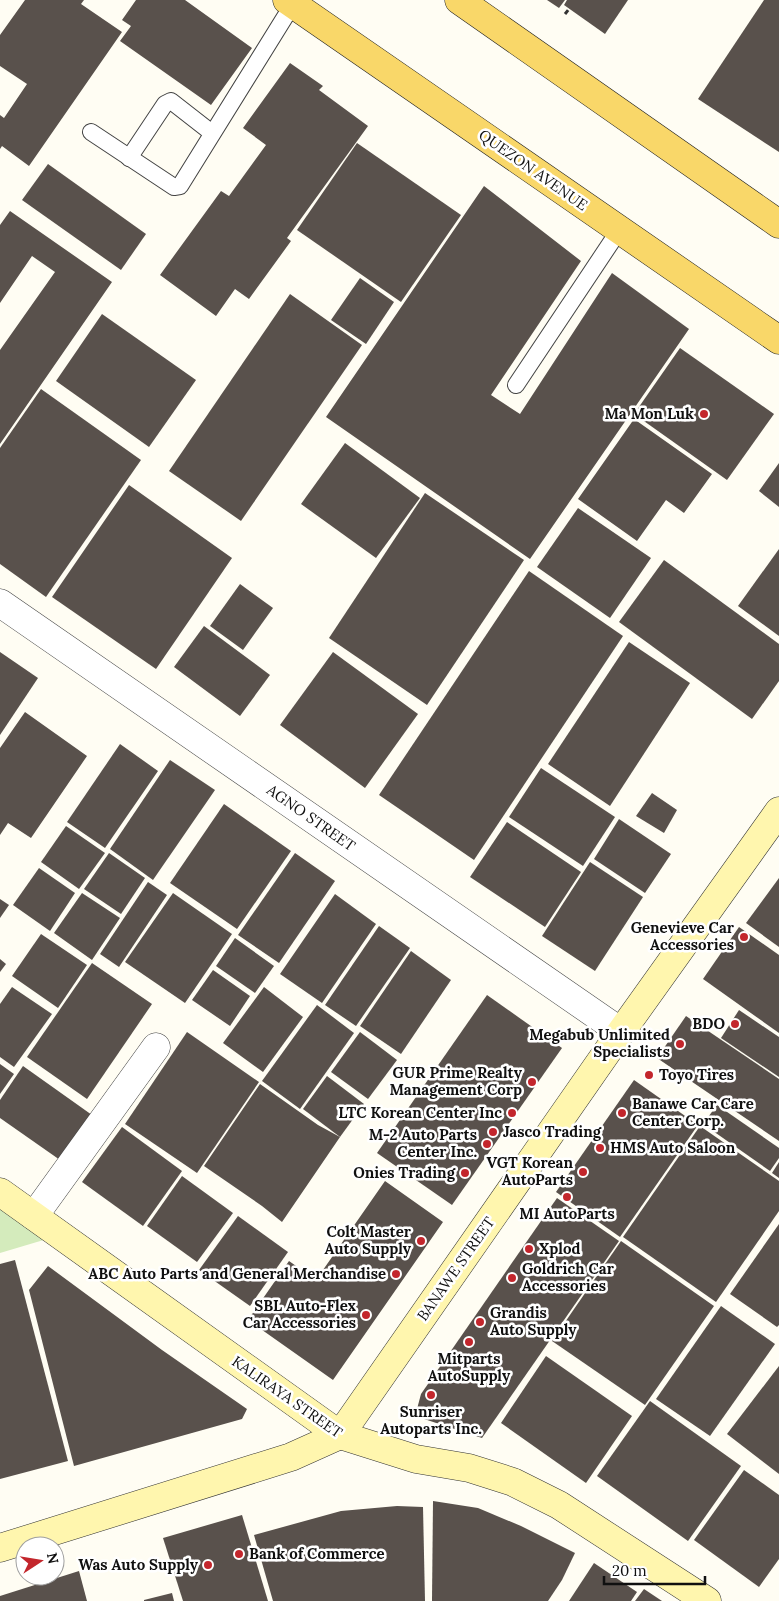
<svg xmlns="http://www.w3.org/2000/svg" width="779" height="1601" font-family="Lora,serif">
  <rect width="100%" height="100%" fill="#fffdf3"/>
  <!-- green -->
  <polygon fill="#d4ebbc" points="0,1206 47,1239 0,1253"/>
  <!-- building -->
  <g fill="#59514c">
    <polygon points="25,0 84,0 81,4 122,32 29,166 2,146 0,149 0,115 4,118 27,84 0,66 0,35"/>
    <polygon points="136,0 185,0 252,48 211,105 120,41 131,26 122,20"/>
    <polygon points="547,0 565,0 559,8"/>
    <polygon points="567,0 628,0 605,34 564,5"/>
    <polygon points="764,0 779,0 779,152 698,99"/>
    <polygon points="290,63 323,86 319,90 368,126 287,238 291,241 249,299 235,289 216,316 160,275 221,191 229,196 266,145 243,128"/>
    <polygon points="357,143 461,215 401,302 297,230"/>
    <polygon points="48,164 146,234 121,270 22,200"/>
    <polygon points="484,186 581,261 491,395 520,414 612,273 689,329 530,559 326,417"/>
    <polygon points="10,211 112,282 0,444 0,350 55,272 32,256 0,303 0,225"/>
    <polygon points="360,278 394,302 366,344 331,320"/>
    <polygon points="290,294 362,345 241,521 169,471"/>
    <polygon points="102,314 196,380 149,447 56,381"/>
    <polygon points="680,348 774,414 727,480 634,414"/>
    <polygon points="41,389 141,460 46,597 0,564 0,448"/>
    <polygon points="634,419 712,474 684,513 666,500 637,541 578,499"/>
    <polygon points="345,443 420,498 376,558 301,504"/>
    <polygon points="779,463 779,507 759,491"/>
    <polygon points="129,485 232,558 156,669 52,597"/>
    <polygon points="425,493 524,560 427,705 329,638"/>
    <polygon points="578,508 651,558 610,618 537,567"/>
    <polygon points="779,549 779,636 738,606"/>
    <polygon points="664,560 779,644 779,681 752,719 619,622"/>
    <polygon points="529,571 623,636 474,860 379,795"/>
    <polygon points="240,584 273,608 243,650 210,626"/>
    <polygon points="204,626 270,675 240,716 174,667"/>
    <polygon points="629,642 690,683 610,806 548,764"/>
    <polygon points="0,652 38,678 0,735"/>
    <polygon points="333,652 418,714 365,788 280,725"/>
    <polygon points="25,712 87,756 31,838 8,823 0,835 0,748"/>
    <polygon points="120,744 158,771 105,848 67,822"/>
    <polygon points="170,760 215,790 153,880 110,849"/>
    <polygon points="541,768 615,817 583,866 509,817"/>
    <polygon points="652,793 677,810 664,833 636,816"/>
    <polygon points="224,804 291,851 237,929 170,883"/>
    <polygon points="619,819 671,854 645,893 594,859"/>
    <polygon points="507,822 581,872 545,927 470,877"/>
    <polygon points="66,826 105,853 79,889 41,862"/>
    <polygon points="109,853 145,878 121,914 84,889"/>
    <polygon points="295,853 335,881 279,963 238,935"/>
    <polygon points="590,862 643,897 595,971 542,936"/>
    <polygon points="39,868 75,893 50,931 13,905"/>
    <polygon points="779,878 779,947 746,923"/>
    <polygon points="148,882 167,895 119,967 100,954"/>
    <polygon points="82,893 120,918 92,960 54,933"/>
    <polygon points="173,893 232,934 185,1003 125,962"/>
    <polygon points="335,894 376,924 322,1003 280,974"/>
    <polygon points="0,899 9,905 0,918"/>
    <polygon points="379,926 410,948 356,1026 325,1005"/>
    <polygon points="739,927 779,955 779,1033 703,979"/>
    <polygon points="41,934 87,965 58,1008 12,976"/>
    <polygon points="235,938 274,966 255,993 216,966"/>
    <polygon points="411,951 451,980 401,1054 360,1026"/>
    <polygon points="0,959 6,964 0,972"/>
    <polygon points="92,963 152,1004 87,1099 27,1057"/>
    <polygon points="213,970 250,996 230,1026 192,1000"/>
    <polygon points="12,987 52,1014 14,1067 0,1057 0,1004"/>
    <polygon points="264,987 303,1017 263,1072 223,1043"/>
    <polygon points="487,995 562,1048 452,1205 377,1153"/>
    <polygon points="317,1005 354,1033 300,1109 262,1081"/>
    <polygon points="739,1010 779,1037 779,1077 721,1038"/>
    <polygon points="686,1016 779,1079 779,1141 657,1058"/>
    <polygon points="187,1032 259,1082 197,1173 125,1124"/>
    <polygon points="360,1032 397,1060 368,1099 331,1072"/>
    <polygon points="0,1064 14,1074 0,1094"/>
    <polygon points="23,1066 92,1115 60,1160 0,1118 0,1100"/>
    <polygon points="327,1076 364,1104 340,1137 303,1109"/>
    <polygon points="634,1080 698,1125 620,1237 556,1192"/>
    <polygon points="260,1084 318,1125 340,1137 282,1222 262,1206 204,1166"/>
    <polygon points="717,1105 779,1148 779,1158 770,1171 703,1124"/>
    <polygon points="700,1126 779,1181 779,1211 716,1302 623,1237"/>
    <polygon points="122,1127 182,1171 143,1226 82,1182"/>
    <polygon points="779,1162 779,1178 772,1173"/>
    <polygon points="182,1176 233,1213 197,1262 147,1226"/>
    <polygon points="385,1181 443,1222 333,1380 248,1320 289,1261 316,1280"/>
    <polygon points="557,1198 619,1241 482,1438 421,1418 417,1409 421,1394"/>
    <polygon points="238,1216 288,1252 250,1306 199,1270"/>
    <polygon points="779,1224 779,1325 777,1327 730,1294"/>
    <polygon points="621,1241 714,1306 645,1405 552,1341"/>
    <polygon points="15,1260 68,1461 0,1479 0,1264"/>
    <polygon points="48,1266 162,1350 247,1409 242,1419 74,1466 29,1290"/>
    <polygon points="721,1306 775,1344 710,1436 656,1399"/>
    <polygon points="546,1356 632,1416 586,1483 501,1423"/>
    <polygon points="779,1366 779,1474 727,1434"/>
    <polygon points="650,1401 741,1466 688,1541 597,1476"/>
    <polygon points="744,1470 779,1495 779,1559 759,1587 694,1540"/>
    <polygon points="433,1501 478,1508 521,1526 575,1553 562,1580 548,1601 432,1601"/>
    <polygon points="397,1506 423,1507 425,1601 273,1601 254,1535 341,1511"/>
    <polygon points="242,1515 268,1601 183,1601 163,1538"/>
    <polygon points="594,1563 637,1592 631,1601 569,1601"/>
    <polygon points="79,1571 87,1601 0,1601 0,1596"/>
    <polygon points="644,1589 662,1601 635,1601"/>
    <polygon points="172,1593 174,1601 144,1601 144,1600"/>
  </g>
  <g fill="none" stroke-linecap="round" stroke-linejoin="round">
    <defs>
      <g id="lane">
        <polyline points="91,132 174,187 180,186 293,4"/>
        <polyline points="129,158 165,104 171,101 212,133"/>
        <polyline points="516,385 620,229"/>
      </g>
      <g id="street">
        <polyline points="0,603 621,1032"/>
        <polyline points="34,1216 156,1047"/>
      </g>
      <g id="secondary">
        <polyline points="0,1192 340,1435 416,1459 469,1468 513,1482 559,1505 707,1601"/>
        <polyline points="0,1548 291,1457 340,1435 621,1032 779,811"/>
      </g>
      <g id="primary">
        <polyline points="287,0 779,340"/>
        <polyline points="459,0 779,224"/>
      </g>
    </defs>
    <!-- lane casing -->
    <use href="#lane" stroke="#434343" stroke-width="18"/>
    <!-- street casing -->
    <use href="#street" stroke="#434343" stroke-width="29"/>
    <!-- secondary casing -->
    <use href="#secondary" stroke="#323232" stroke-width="29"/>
    <!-- primary casing -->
    <use href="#primary" stroke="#212121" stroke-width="29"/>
    <!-- path -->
    <polyline stroke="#323232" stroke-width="3" stroke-dasharray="5 2.5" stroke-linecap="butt" points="565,14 569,9"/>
    <!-- lane -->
    <use href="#lane" stroke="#fff" stroke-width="16"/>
    <!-- street -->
    <use href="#street" stroke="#fff" stroke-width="28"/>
    <!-- secondary -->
    <use href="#secondary" stroke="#fff6ae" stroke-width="28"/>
    <!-- primary -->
    <use href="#primary" stroke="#f9d769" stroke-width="28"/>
  </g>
  <!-- markers -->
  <g fill="#c3262c" stroke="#fff" stroke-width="2">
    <circle cx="704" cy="414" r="5"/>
    <circle cx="744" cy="937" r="5"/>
    <circle cx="735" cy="1024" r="5"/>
    <circle cx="680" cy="1044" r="5"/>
    <circle cx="649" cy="1075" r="5"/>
    <circle cx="532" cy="1082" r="5"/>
    <circle cx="512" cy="1113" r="5"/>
    <circle cx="622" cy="1113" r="5"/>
    <circle cx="493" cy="1132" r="5"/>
    <circle cx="487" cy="1144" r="5"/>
    <circle cx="600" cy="1148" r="5"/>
    <circle cx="583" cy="1172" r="5"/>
    <circle cx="465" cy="1173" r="5"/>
    <circle cx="567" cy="1197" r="5"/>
    <circle cx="421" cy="1241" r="5"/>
    <circle cx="529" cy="1249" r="5"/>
    <circle cx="396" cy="1274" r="5"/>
    <circle cx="512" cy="1278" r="5"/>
    <circle cx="366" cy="1315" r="5"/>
    <circle cx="480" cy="1322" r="5"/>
    <circle cx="469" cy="1342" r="5"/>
    <circle cx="431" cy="1395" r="5"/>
    <circle cx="239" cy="1554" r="5"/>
    <circle cx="208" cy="1565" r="5"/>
  </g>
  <g text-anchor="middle" stroke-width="5" stroke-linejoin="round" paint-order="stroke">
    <!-- street labels -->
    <g font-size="15" fill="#101010" stroke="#fff">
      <text transform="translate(533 170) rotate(35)" y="5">QUEZON AVENUE</text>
      <text transform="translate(311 818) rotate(35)" y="5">AGNO STREET</text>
      <text transform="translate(456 1269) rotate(-55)" y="5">BANAWE STREET</text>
      <text transform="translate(287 1397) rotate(35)" y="5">KALIRAYA STREET</text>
    </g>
    <!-- poi labels -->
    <g font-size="15" font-weight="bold" fill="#101010" stroke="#fff" text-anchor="end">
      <text x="694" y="419">Ma Mon Luk</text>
      <text x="734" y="933">Genevieve Car<tspan x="734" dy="17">Accessories</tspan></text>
      <text x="725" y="1029">BDO</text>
      <text x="670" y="1040">Megabub Unlimited<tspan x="670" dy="17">Specialists</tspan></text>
      <text x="522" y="1078">GUR Prime Realty<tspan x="522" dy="17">Management Corp</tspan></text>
      <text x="659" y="1080" text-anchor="start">Toyo Tires</text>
      <text x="632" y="1109" text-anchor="start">Banawe Car Care<tspan x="632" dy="17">Center Corp.</tspan></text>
      <text x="502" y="1118">LTC Korean Center Inc</text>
      <text x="503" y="1137" text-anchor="start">Jasco Trading</text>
      <text x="477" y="1140">M-2 Auto Parts<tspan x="477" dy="17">Center Inc.</tspan></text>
      <text x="610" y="1153" text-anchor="start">HMS Auto Saloon</text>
      <text x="573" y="1168">VGT Korean<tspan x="573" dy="17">AutoParts</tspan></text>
      <text x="455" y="1178">Onies Trading</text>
      <text x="567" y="1219" text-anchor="middle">MI AutoParts</text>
      <text x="411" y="1237">Colt Master<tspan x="411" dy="17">Auto Supply</tspan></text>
      <text x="539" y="1254" text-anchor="start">Xplod</text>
      <text x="522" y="1274" text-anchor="start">Goldrich Car<tspan x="522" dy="17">Accessories</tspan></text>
      <text x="386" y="1279">ABC Auto Parts and General Merchandise</text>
      <text x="356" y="1311">SBL Auto-Flex<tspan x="356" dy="17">Car Accessories</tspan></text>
      <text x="490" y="1318" text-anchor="start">Grandis<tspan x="490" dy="17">Auto Supply</tspan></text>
      <text x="469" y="1364" text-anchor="middle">Mitparts<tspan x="469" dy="17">AutoSupply</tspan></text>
      <text x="431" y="1417" text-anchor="middle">Sunriser<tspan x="431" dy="17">Autoparts Inc.</tspan></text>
      <text x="249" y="1559" text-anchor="start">Bank of Commerce</text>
      <text x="198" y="1570">Was Auto Supply</text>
    </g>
  </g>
  <!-- north arrow -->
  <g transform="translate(40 1561) rotate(78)"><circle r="24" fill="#ffffff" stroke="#9f9f9f"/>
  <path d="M0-4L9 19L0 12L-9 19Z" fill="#c3262c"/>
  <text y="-8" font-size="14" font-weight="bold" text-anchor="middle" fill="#101010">N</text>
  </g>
  <!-- scale -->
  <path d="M604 1576v8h101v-8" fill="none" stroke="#101010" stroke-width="2.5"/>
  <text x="612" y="1576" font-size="15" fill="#101010" stroke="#ffffff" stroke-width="4" paint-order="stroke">20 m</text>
</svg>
